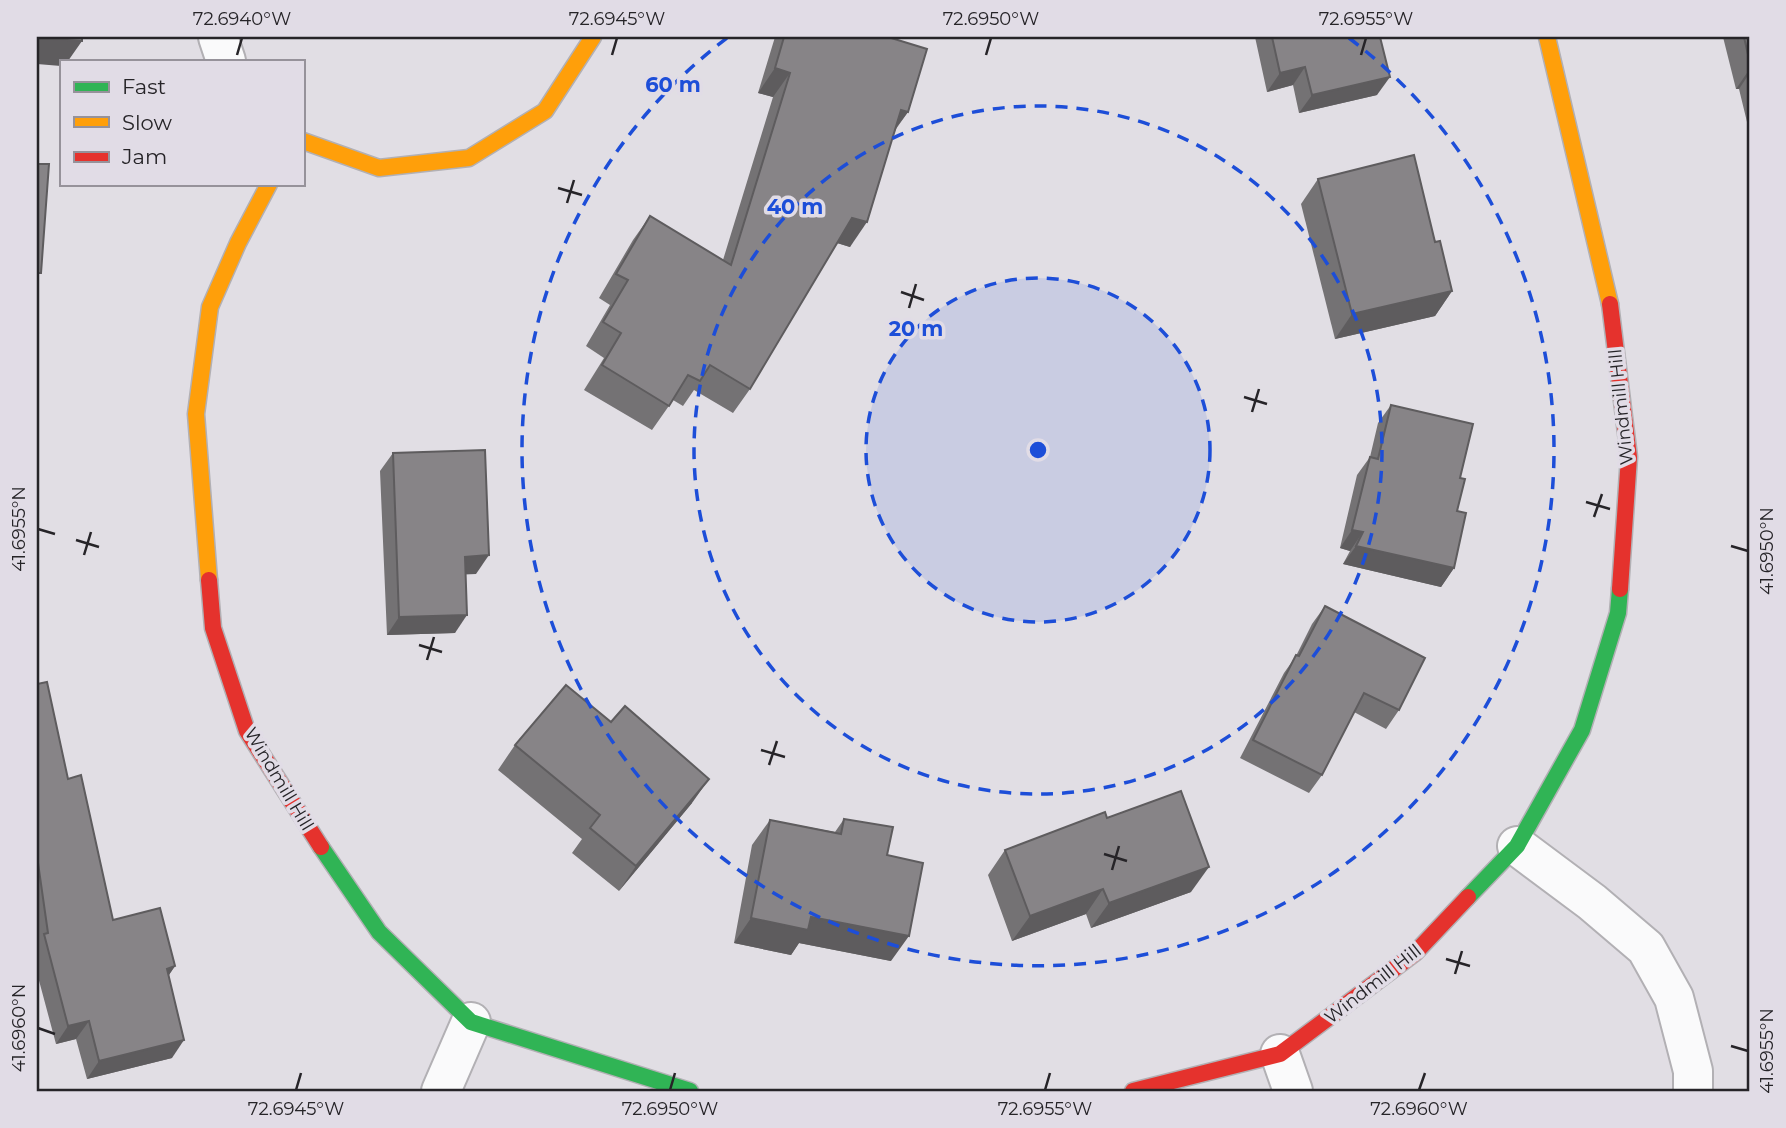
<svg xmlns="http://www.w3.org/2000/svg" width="1786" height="1128" font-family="Montserrat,sans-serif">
  <rect width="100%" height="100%" fill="#e1dee4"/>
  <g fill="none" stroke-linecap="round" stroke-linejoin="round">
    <defs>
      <g id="street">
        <polyline points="218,37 226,61"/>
        <polyline points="1517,846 1592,902 1646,948 1674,998 1693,1071 1693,1091"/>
        <polyline points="1280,1054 1293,1091"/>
        <polyline points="441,1091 471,1022"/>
      </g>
      <g id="fast">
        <polyline points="321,847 379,932 471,1022 690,1091"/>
        <polyline points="1468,897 1517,846 1582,730 1618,613 1620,589"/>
      </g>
      <g id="slow">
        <polyline points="1547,37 1610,304"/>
        <polyline points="303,141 379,168 469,158 545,111 593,37"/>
        <polyline points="209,580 196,414 210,307 238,243 269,184"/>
      </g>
      <g id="jam">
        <polyline points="1610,304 1629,457 1620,589"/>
        <polyline points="209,580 213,628 247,731 321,847"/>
        <polyline points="1133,1091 1280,1054 1415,953 1468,897"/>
      </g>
    </defs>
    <!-- street casing -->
    <use href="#street" stroke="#b2b0b4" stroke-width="42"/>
    <!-- fast casing -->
    <use href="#fast" stroke="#b2b0b4" stroke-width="19"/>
    <!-- slow casing -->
    <use href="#slow" stroke="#b2b0b4" stroke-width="19"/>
    <!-- jam casing -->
    <use href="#jam" stroke="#b2b0b4" stroke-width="19"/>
    <!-- street -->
    <use href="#street" stroke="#fafafb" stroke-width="38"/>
    <!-- fast -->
    <use href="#fast" stroke="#30b455" stroke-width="16"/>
    <!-- slow -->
    <use href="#slow" stroke="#ff9f0a" stroke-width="16"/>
    <!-- jam -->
    <use href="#jam" stroke="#e5322d" stroke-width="16"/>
  </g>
  <!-- wall -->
  <g fill="#747274">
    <polygon points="775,37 888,37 908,112 896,129 850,247 837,243 750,389 733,413 694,390 683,406 673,400 652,430 584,390 604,358 586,346 610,305 599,298 633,240 650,216 723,260 773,97 758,93"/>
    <polygon points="1255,37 1380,37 1377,95 1299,113 1293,85 1267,92"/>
    <polygon points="1723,37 1749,37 1749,121 1747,122 1739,89 1736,89"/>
    <polygon points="1318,179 1435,242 1452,291 1435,316 1335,339 1301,204"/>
    <polygon points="1391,405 1460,478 1454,568 1441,587 1343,564 1350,551 1340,548 1357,475 1370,457 1378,423"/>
    <polygon points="393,453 476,574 465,574 455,633 387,635 380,471"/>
    <polygon points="1325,606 1399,710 1386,729 1354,712 1322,775 1309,793 1240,758 1284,673 1296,656 1312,624"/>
    <polygon points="37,684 113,920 175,966 168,976 172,1058 87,1079 76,1039 56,1044 37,973"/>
    <polygon points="515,745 692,803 619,891 572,853 582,839 498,770"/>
    <polygon points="1107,818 1191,892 1091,928 1086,914 1012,941 988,875 1005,850"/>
    <polygon points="844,819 887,855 891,961 799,943 791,955 734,943 752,845 770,820 835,832"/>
  </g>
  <!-- shaded-wall -->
  <g fill="#5e5c5e">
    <polygon points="37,38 82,41 68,61 61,61 61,66 37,64"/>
    <polygon points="1305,67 1293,85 1267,92 1280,73"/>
    <polygon points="775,68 790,73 773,97 758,93"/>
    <polygon points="1749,70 1749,74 1739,89 1736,89"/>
    <polygon points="1390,77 1377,95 1299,113 1312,95"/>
    <polygon points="901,110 908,112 890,136"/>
    <polygon points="852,218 867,222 850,247 834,242"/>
    <polygon points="1452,291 1435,316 1335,339 1352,314"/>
    <polygon points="1352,530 1363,532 1350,551 1340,548"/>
    <polygon points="1356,546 1454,568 1441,587 1343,564"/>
    <polygon points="489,555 476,574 452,575 465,557"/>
    <polygon points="467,615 455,633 387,635 399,617"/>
    <polygon points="709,779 692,803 619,891 636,866"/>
    <polygon points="1209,867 1191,892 1091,928 1109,903"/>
    <polygon points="1103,889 1086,914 1012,941 1030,916"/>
    <polygon points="811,917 909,936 891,961 799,943 791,955 734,943 751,918"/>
    <polygon points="175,966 163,984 167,969"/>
    <polygon points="89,1021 76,1039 56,1044 68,1026"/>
    <polygon points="184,1040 172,1058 87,1079 99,1061"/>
  </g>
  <!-- building -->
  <g fill="#878487" stroke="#5e5c5e" stroke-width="2">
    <polygon points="37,37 82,37 82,41 37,38"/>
    <polygon points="784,37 888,37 927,49 908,112 901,110 867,222 852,218 750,389 710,365 700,381 688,375 669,406 602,365 621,333 603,322 628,280 616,274 650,216 731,265 790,73 775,68"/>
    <polygon points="1272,37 1380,37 1390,77 1312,95 1305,67 1280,73"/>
    <polygon points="1744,37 1749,37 1749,59"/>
    <polygon points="1414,155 1435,242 1440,241 1452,291 1352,314 1318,179"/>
    <polygon points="37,164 49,164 41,273 37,273"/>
    <polygon points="1391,405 1473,424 1460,478 1465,479 1457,511 1466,513 1454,568 1356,546 1363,532 1352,530 1370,457 1378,459"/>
    <polygon points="485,450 489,555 465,557 467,615 399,617 393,453"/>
    <polygon points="1325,606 1425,658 1399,710 1364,693 1322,775 1253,740 1296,655 1299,656"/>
    <polygon points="47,682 68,779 81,775 113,920 160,908 175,966 167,969 184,1040 99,1061 89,1021 68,1026 44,934 48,933 37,856 37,684"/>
    <polygon points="566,685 611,722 625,706 709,779 636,866 590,828 600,815 515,745"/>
    <polygon points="1181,791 1209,867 1109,903 1103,889 1030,916 1005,850 1105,812 1107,818"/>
    <polygon points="844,819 893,827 887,855 923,863 909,936 811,917 808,930 751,918 770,820 841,834"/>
  </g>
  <!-- ticks -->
  <path fill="none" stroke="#262428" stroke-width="2.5" d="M237,55L242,38M612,55L617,38M986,55L991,38M1361,55L1366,38M558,188L582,195M567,203L574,180M901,292L924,300M909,308L916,284M1244,397L1267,404M1252,412L1259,389M1586,502L1610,509M1594,517L1602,494M38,529L55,534M76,540L99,547M1731,546L1748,551M84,555L91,532M419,645L442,652M427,660L434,637M761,750L785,757M769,765L777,741M1104,854L1127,861M1112,870L1119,846M1446,959L1470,966M1455,974L1462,951M38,1028L55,1034M1731,1046L1748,1051M296,1090L301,1073M670,1090L675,1073M1045,1090L1050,1073M1419,1090L1425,1073"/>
  <!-- distance rings -->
  <circle cx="1038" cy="450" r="172" fill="#1d4ed8" fill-opacity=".12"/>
  <g fill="none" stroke="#1d4ed8" stroke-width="3.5" stroke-dasharray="12 9">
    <circle cx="1038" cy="450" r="172"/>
    <circle cx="1038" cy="450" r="344"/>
    <path d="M1349 38A516 516 0 1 1 727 38"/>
  </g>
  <g text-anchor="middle" stroke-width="7" stroke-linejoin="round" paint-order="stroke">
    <!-- street labels -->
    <g font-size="18" fill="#262428" stroke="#e1dce6">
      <text transform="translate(1621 407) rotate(-96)" y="6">Windmill Hill</text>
      <text transform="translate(279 779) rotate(59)" y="6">Windmill Hill</text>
      <text transform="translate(1373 984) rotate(-38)" y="6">Windmill Hill</text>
    </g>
  </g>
  <circle cx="1038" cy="450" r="10" fill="#1d4ed8" stroke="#e1dce6" stroke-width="3.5"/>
  <g font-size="21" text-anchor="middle" font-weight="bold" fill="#1d4ed8" stroke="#e1dce6" stroke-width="7" stroke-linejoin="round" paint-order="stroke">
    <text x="673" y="92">60 m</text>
    <text x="795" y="214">40 m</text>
    <text x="916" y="336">20 m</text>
  </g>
  <!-- border -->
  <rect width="1786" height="1128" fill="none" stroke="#e1dce6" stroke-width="77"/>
  <!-- legend -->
  <rect x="60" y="60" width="245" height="126" fill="#e1dce6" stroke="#96929a" stroke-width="2"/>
  <rect x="74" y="82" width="35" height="10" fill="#30b455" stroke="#96929a" stroke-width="2"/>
  <text x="122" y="94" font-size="21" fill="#262428">Fast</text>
  <rect x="74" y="117" width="35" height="10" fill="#ff9f0a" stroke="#96929a" stroke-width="2"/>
  <text x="122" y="130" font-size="21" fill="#262428">Slow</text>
  <rect x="74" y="152" width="35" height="10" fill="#e5322d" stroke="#96929a" stroke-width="2"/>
  <text x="122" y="164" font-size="21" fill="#262428">Jam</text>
  <rect x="38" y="38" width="1710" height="1052" fill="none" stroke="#262428" stroke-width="2.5"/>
  <g font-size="18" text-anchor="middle" fill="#262428">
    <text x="242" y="25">72.6940°W</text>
    <text x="617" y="25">72.6945°W</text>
    <text x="991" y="25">72.6950°W</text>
    <text x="1366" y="25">72.6955°W</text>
    <text transform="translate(19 529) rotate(-90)" y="6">41.6955°N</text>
    <text transform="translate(1767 551) rotate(-90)" y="6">41.6950°N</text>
    <text transform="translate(19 1028) rotate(-90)" y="6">41.6960°N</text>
    <text transform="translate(1767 1051) rotate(-90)" y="6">41.6955°N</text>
    <text x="296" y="1115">72.6945°W</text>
    <text x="670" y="1115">72.6950°W</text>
    <text x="1045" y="1115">72.6955°W</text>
    <text x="1419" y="1115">72.6960°W</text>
  </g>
</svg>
